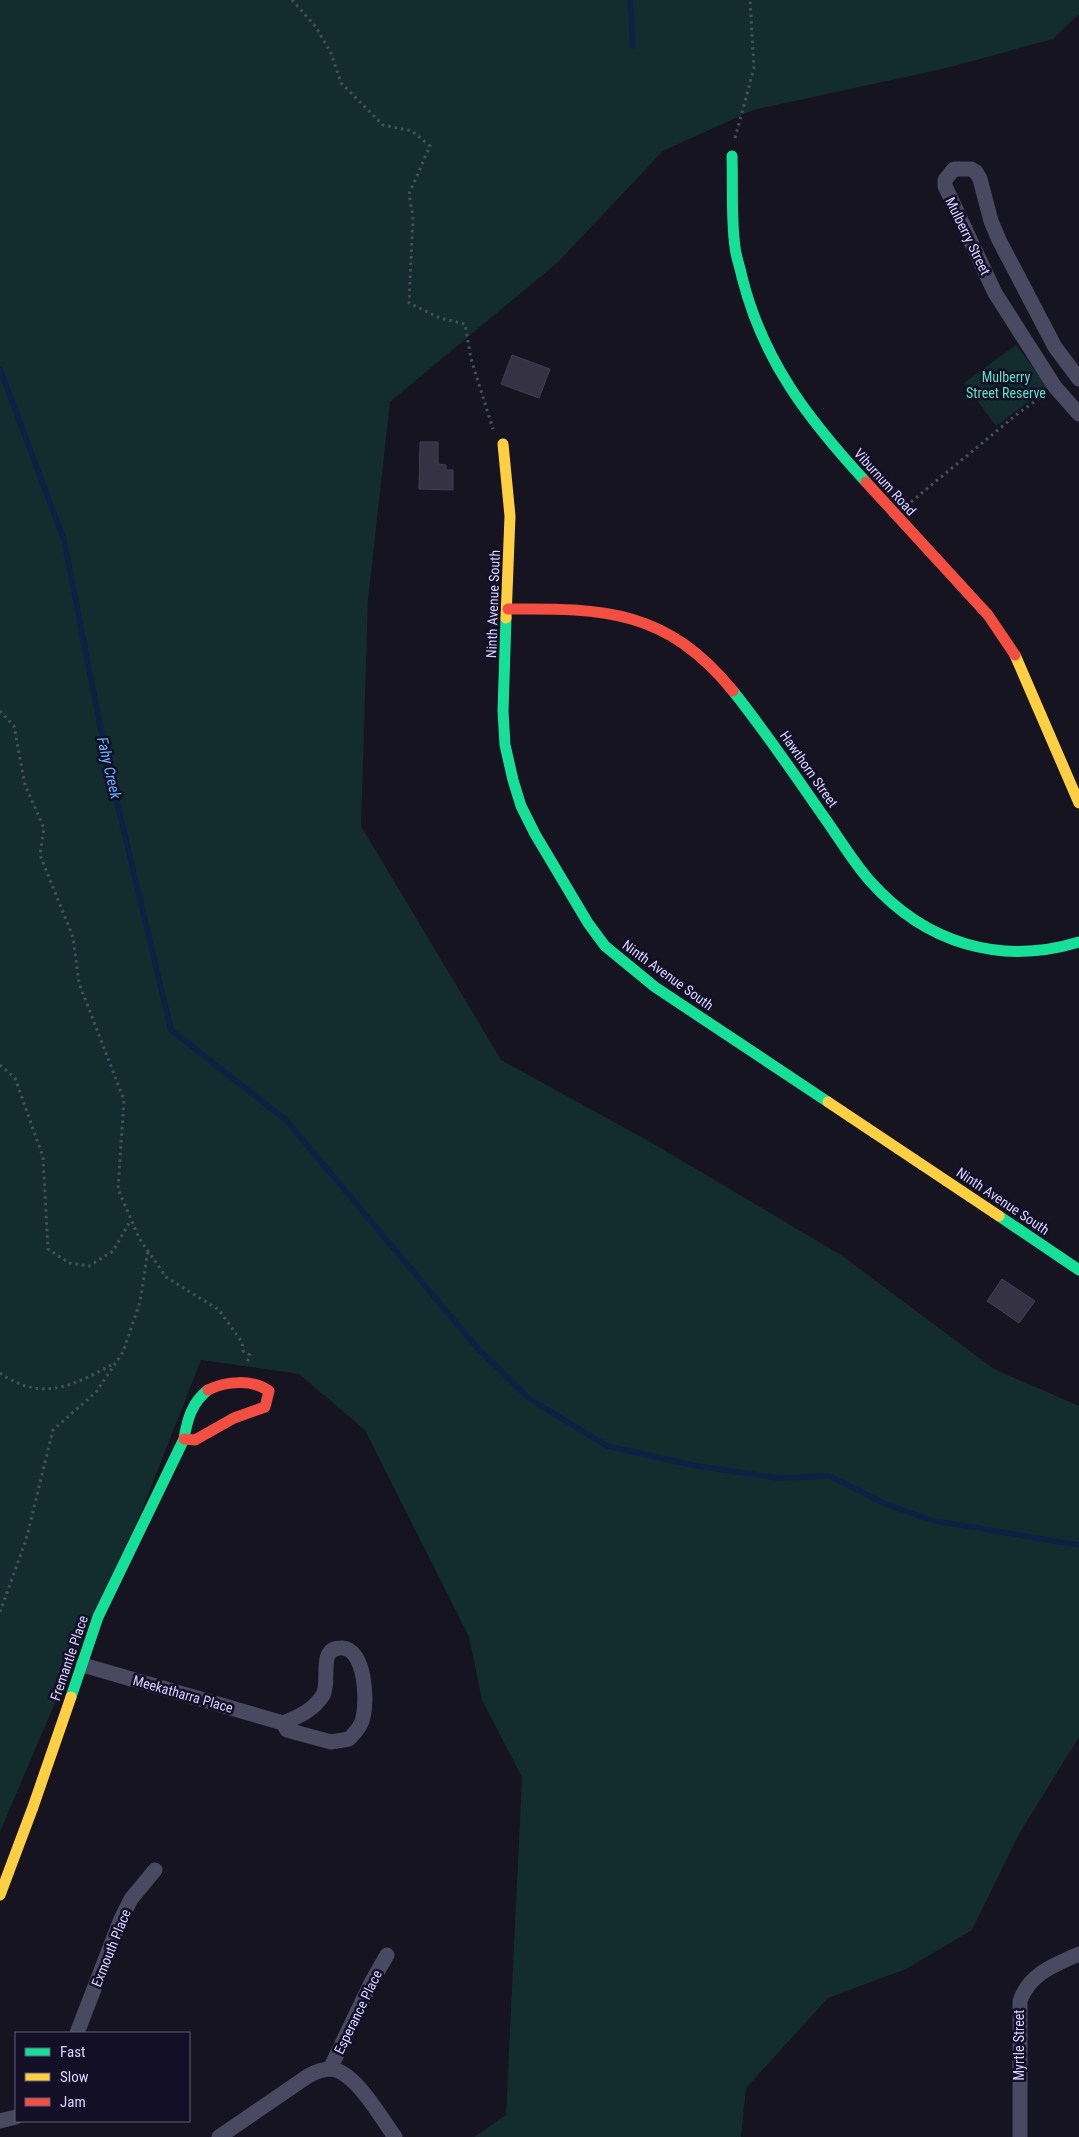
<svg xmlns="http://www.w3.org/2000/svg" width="1079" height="2137" font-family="'Roboto Condensed',sans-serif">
  <rect width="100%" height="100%" fill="#161421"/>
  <!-- green -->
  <g fill="#132c2d">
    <polygon points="0,0 1079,0 1079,14 1053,39 947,68 753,110 663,151 557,263 390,402 368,600 361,826 501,1060 652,1143 841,1255 994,1369 1079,1406 1079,1737 1019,1834 972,1930 906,1969 828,1998 746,2088 741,2137 474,2137 506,2115 522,1777 482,1700 469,1637 365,1430 299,1374 201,1360 140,1515 82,1639 0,1832"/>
    <polygon points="1016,345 1048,387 996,426 964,383"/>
  </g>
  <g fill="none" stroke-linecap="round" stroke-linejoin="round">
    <!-- stream -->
    <g stroke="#0d2144" stroke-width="5.5">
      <polyline points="630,0 633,46"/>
      <polyline points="0,369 64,540 105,751 171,1030 286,1120 479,1350 530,1399 607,1446 697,1466 778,1478 830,1476 881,1502 930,1520 1079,1545"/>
    </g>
  </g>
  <!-- building -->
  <g fill="#343243" stroke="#433f54">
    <polygon points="512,355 550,369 539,398 501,384"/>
    <polygon points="420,442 438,442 438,464 446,465 446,470 453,470 453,490 419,489"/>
    <polygon points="1002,1279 1035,1301 1019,1323 987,1301"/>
  </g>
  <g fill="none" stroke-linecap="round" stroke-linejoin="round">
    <!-- path -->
    <g stroke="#44505f" stroke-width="3" stroke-dasharray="2.5 4" stroke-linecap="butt">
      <polyline points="292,0 316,27 331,53 341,83 383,125 412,131 430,146 409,194 413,217 409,303 440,318 465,324 471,359 493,429"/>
      <polyline points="735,138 754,68 750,0"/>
      <polyline points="911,502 1016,415 1042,396"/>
      <polyline points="0,711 14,726 25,785 44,828 40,855 73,937 79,983 124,1100 118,1189 139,1238 166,1277 219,1310 242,1342 243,1351 250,1355 247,1363"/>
      <polyline points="0,1065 15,1078 43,1157 48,1249 69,1263 89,1266 113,1251 131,1220"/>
      <path d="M0,1373C43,1403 74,1385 115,1363"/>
      <polyline points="0,1612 26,1540 53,1430 96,1392 123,1352 140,1302 148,1251"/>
    </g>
    <!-- street -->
    <g stroke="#4a4962" stroke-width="15">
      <polyline points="1079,379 1055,347 999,240 991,221 980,179 976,172 971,169 954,169 945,180 945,186 995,293 1055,387 1079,414"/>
      <path d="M83,1665L283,1723L287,1730L331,1742L349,1739C354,1734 360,1727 362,1721C368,1704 366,1647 341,1648C317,1648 331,1681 323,1695C314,1710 298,1717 283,1723"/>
      <polyline points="77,2033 121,1919 131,1899 155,1870"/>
      <polyline points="330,2069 371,1983 387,1955"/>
      <polyline points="0,2121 16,2117"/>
      <path d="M219,2137L308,2076C315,2072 322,2069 331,2069C355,2071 381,2118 395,2137"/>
      <path d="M1020,2137V2001C1029,1974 1054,1965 1079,1954"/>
    </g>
    <!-- fast -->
    <g stroke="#16e098" stroke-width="11">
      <path d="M732,156C733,186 731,218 735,247C736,257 740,267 742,277C763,361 808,419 866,482"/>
      <polyline points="506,618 503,711 505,745 513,780 521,806 535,834 588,923 605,946 655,987 828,1102"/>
      <path d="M733,691C765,731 794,774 824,817C839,838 853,862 870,881C925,943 1000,966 1079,942"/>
      <polyline points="999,1216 1079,1270"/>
      <path d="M71,1697L98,1617L184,1439C187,1420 192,1402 208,1390"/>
    </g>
    <!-- slow -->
    <g stroke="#ffcf43" stroke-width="11">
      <polyline points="503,444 510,516 506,618"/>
      <polyline points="1015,655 1079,803"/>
      <polyline points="828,1102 999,1216"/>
      <polyline points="0,1895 33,1807 71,1697"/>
    </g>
    <!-- jam -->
    <g stroke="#f24e42" stroke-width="11">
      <polyline points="866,482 988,615 1015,655"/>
      <path d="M508,609C605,608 667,610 733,691"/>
      <path d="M184,1439L195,1440L234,1418L265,1407L269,1391C252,1379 226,1381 208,1390"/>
    </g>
  </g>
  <g text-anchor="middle" stroke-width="5" stroke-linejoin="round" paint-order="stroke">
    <!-- street labels -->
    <g font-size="14" fill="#d9d4ff" stroke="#130f26">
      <text transform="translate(968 236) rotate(64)" y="5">Mulberry Street</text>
      <text transform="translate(885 482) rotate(48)" y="5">Viburnum Road</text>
      <text transform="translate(493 604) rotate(-88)" y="5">Ninth Avenue South</text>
      <text transform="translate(809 769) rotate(55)" y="5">Hawthorn Street</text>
      <text transform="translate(668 975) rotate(36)" y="5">Ninth Avenue South</text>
      <text transform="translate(1003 1201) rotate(34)" y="5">Ninth Avenue South</text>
      <text transform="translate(69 1658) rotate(-71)" y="5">Fremantle Place</text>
      <text transform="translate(183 1694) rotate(16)" y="5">Meekatharra Place</text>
      <text transform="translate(111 1948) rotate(-68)" y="5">Exmouth Place</text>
      <text transform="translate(358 2012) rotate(-64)" y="5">Esperance Place</text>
      <text transform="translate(1019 2045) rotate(-90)" y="5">Myrtle Street</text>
    </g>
    <!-- park labels -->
    <g font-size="14" fill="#5fe0c0" stroke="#130f26">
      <text x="1006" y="382">Mulberry<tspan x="1006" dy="16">Street Reserve</tspan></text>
    </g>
    <!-- water labels -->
    <g font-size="15" font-style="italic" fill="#62b6ff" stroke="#130f26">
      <text transform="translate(109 768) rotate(77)" y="5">Fahy Creek</text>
    </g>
  </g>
  <!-- legend -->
  <rect x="15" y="2032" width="175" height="90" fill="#130f26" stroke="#625e7d"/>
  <rect x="25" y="2048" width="25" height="8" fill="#16e098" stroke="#625e7d"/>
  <text x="60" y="2057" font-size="15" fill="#d9d4ff">Fast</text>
  <rect x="25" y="2073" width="25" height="8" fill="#ffcf43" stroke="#625e7d"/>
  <text x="60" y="2082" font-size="15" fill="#d9d4ff">Slow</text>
  <rect x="25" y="2098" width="25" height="8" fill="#f24e42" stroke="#625e7d"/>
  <text x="60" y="2107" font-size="15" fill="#d9d4ff">Jam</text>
</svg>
